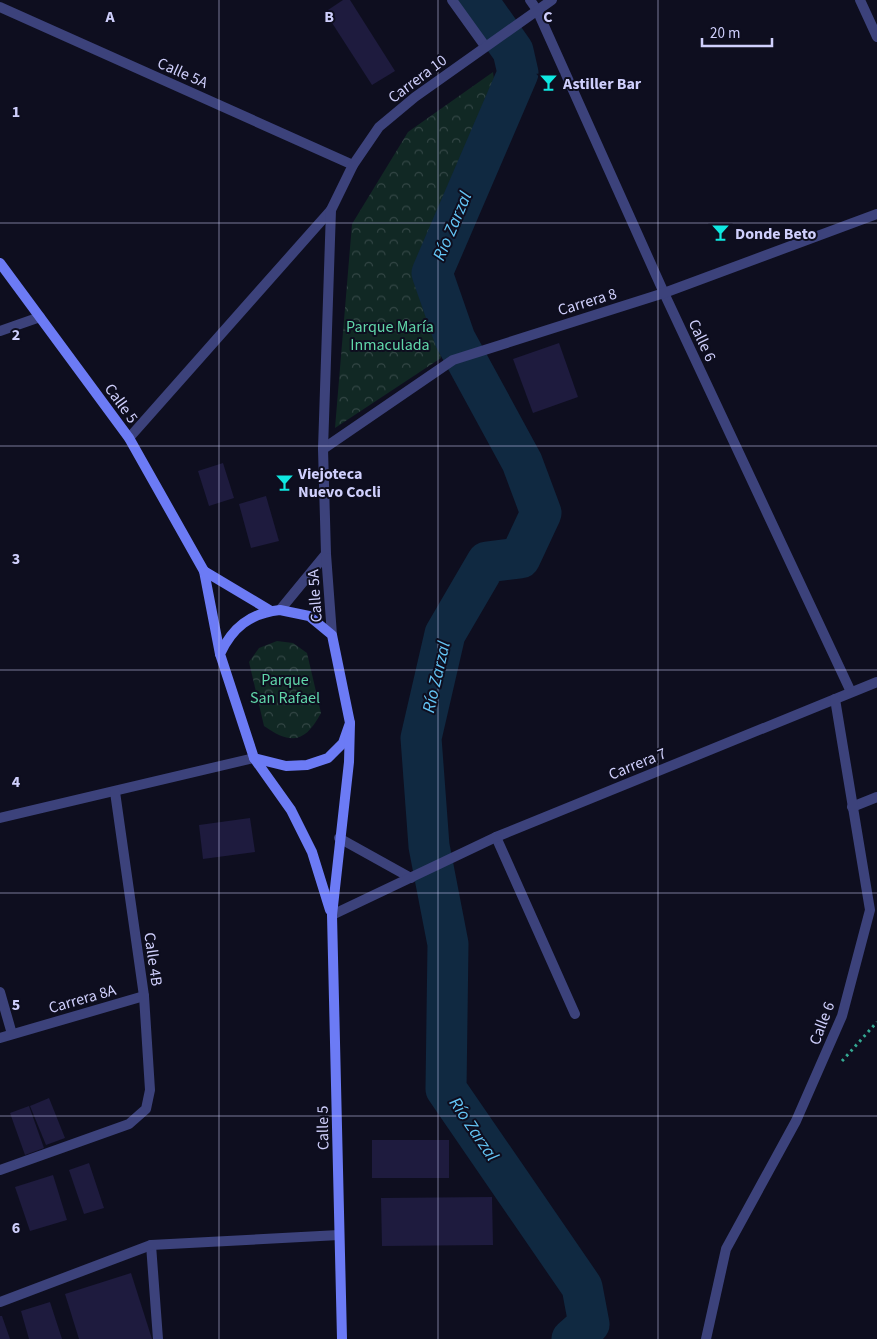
<svg xmlns="http://www.w3.org/2000/svg" width="877" height="1339" font-family="'Source Sans 3',sans-serif">
  <defs>
    <pattern id="park-crowns" width="20" height="18" patternUnits="userSpaceOnUse" patternTransform="scale(1.25)"><rect width="20" height="18" fill="#112824"/><path d="M2 6a3 3 0 1 1 6 0M12 15a3 3 0 1 1 6 0" fill="none" stroke="#334645"/></pattern>
  </defs>
  <rect width="100%" height="100%" fill="#0e0e1f"/>
  <!-- park -->
  <g fill="url(#park-crowns)">
    <polygon points="493,72 495,87 423,249 441,358 335,428 352,224 408,132"/>
    <path d="M277,641L293,643L307,653L321,713C305,743 291,745 264,726L249,662L259,648Z"/>
  </g>
  <g fill="none" stroke-linecap="round" stroke-linejoin="round">
    <!-- river -->
    <polyline stroke="#102941" stroke-width="41" points="477,0 513,51 518,73 432,273 455,339 522,462 541,513 520,558 487,562 445,634 421,738 429,846 448,944 446,1089 582,1287 589,1324 572,1339"/>
  </g>
  <!-- building -->
  <g fill="#1e1b3e">
    <polygon points="343,0 350,0 395,71 372,85 325,12"/>
    <polygon points="559,343 578,397 533,413 513,359"/>
    <polygon points="223,463 234,498 209,506 198,471"/>
    <polygon points="266,496 279,541 251,548 239,504"/>
    <polygon points="250,818 255,852 203,859 199,825"/>
    <polygon points="49,1098 65,1138 46,1145 30,1106"/>
    <polygon points="29,1106 44,1148 25,1155 10,1113"/>
    <rect x="372" y="1140" width="77" height="38"/>
    <polygon points="89,1163 104,1208 84,1214 69,1170"/>
    <polygon points="53,1175 67,1220 30,1231 15,1187"/>
    <polygon points="492,1197 493,1245 382,1246 381,1198"/>
    <polygon points="131,1273 152,1339 79,1339 65,1294"/>
    <polygon points="50,1302 62,1339 29,1339 21,1311"/>
    <polygon points="0,1316 2,1316 10,1339 0,1339"/>
  </g>
  <g fill="none" stroke-linecap="round" stroke-linejoin="round">
    <!-- path -->
    <polyline stroke="#35a993" stroke-width="3" stroke-dasharray="2.5 4" stroke-linecap="butt" points="842,1061 877,1022"/>
    <!-- service -->
    <polyline stroke="#3c427b" stroke-width="10" points="496,837 575,1014"/>
    <!-- minor -->
    <g stroke="#3c427b" stroke-width="10">
      <polyline points="452,0 485,46"/>
      <polyline points="530,0 537,10 664,293 851,692"/>
      <polyline points="860,0 877,37"/>
      <polyline points="0,7 353,165"/>
      <polyline points="0,331 40,317"/>
      <polyline points="129,438 331,210"/>
      <polyline points="323,449 453,360 664,293 877,214"/>
      <polyline points="852,807 877,797"/>
      <polyline points="0,818 254,758"/>
      <polyline points="339,838 411,878"/>
      <polyline points="332,915 496,837 877,682"/>
      <polyline points="0,992 12,1034"/>
      <polyline points="0,1038 144,996"/>
      <polyline points="0,1170 129,1124 146,1109 150,1090 144,996 115,792"/>
      <polyline points="151,1245 158,1339"/>
      <polyline points="0,1302 151,1245 339,1235"/>
      <polyline points="706,1339 726,1249 796,1121 842,1016 870,910 835,699"/>
    </g>
    <!-- tertiary -->
    <g stroke="#3c427b" stroke-width="10">
      <polyline points="280,610 326,554"/>
      <polyline points="332,635 326,554 323,449 331,210 353,165 379,127 415,97 552,0"/>
    </g>
    <!-- secondary -->
    <g stroke="#6c7bf5" stroke-width="10">
      <polyline points="0,263 129,438 204,571 220,654"/>
      <polyline points="204,571 271,611"/>
      <path d="M280,610L309,616L332,635L350,723L343,743L328,758L307,765L286,766L254,758L220,654C232,628 250,613 280,610Z"/>
      <polyline points="254,758 291,810 312,852 330,910"/>
      <polyline points="342,1339 332,915 349,762 350,723"/>
    </g>
  </g>
  <!-- grid -->
  <path fill="none" stroke="#cfcffc" stroke-width="1" stroke-opacity="0.55" d="M219,0V1339M438,0V1339M658,0V1339M0,223H877M0,446H877M0,670H877M0,893H877M0,1116H877"/>
  <!-- icons -->
  <defs>
    <symbol id="bar-bare" viewBox="-9 -9 18 18"><path d="M-6-5H6L.8 .8V4.5H3.5V6h-7V4.5H-.8V.8Z" fill="#0fe8e1" stroke="#0e0e1f" stroke-width="2.5" paint-order="stroke"/></symbol>
  </defs>
  <g fill-rule="evenodd">
    <use href="#bar-bare" x="536" y="70" width="25" height="25"/>
    <use href="#bar-bare" x="708" y="220" width="25" height="25"/>
    <use href="#bar-bare" x="272" y="470" width="25" height="25"/>
  </g>
  <g text-anchor="middle" stroke-width="4" stroke-linejoin="round" paint-order="stroke">
    <!-- street labels -->
    <g font-size="16" fill="#cfcffc" stroke="#0e0e1f">
      <text transform="translate(183 72) rotate(24)" y="6">Calle 5A</text>
      <text transform="translate(417 78) rotate(-37)" y="6">Carrera 10</text>
      <text transform="translate(587 301) rotate(-17)" y="6">Carrera 8</text>
      <text transform="translate(703 340) rotate(65)" y="6">Calle 6</text>
      <text transform="translate(122 403) rotate(54)" y="6">Calle 5</text>
      <text transform="translate(314 596) rotate(-94)" y="6">Calle 5A</text>
      <text transform="translate(637 763) rotate(-22)" y="6">Carrera 7</text>
      <text transform="translate(154 959) rotate(82)" y="6">Calle 4B</text>
      <text transform="translate(82 998) rotate(-16)" y="6">Carrera 8A</text>
      <text transform="translate(821 1023) rotate(-69)" y="6">Calle 6</text>
      <text transform="translate(322 1128) rotate(-91)" y="6">Calle 5</text>
    </g>
    <!-- poi labels -->
    <g font-size="16" font-weight="bold" fill="#cfcffc" stroke="#0e0e1f" text-anchor="start">
      <text x="563" y="89">Astiller Bar</text>
      <text x="735" y="239">Donde Beto</text>
      <text x="298" y="479">Viejoteca<tspan x="298" dy="18">Nuevo Cocli</tspan></text>
    </g>
    <!-- park labels -->
    <g font-size="16" fill="#60d6a9" stroke="#0e0e1f">
      <text x="390" y="332">Parque María<tspan x="390" dy="18">Inmaculada</tspan></text>
      <text x="285" y="685">Parque<tspan x="285" dy="18">San Rafael</tspan></text>
    </g>
    <!-- water labels -->
    <g font-size="18" font-style="italic" fill="#64c5f5" stroke="#0e0e1f">
      <text transform="translate(452 226) rotate(-67)" y="6">Río Zarzal</text>
      <text transform="translate(436 677) rotate(-77)" y="6">Río Zarzal</text>
      <text transform="translate(474 1129) rotate(56)" y="6">Río Zarzal</text>
    </g>
  </g>
  <g font-size="16" text-anchor="middle" font-weight="bold" fill="#cfcffc" stroke="#0e0e1f" stroke-width="4" stroke-linejoin="round" paint-order="stroke">
    <text x="110" y="22">A</text>
    <text x="329" y="22">B</text>
    <text x="548" y="22">C</text>
    <text x="16" y="117">1</text>
    <text x="16" y="340">2</text>
    <text x="16" y="564">3</text>
    <text x="16" y="787">4</text>
    <text x="16" y="1010">5</text>
    <text x="16" y="1233">6</text>
  </g>
  <!-- scale -->
  <path d="M702 38v8h70v-8" fill="none" stroke="#cfcffc" stroke-width="2.5"/>
  <text x="710" y="38" font-size="15" fill="#cfcffc" stroke="#0e0e1f" stroke-width="4" paint-order="stroke">20 m</text>
</svg>
